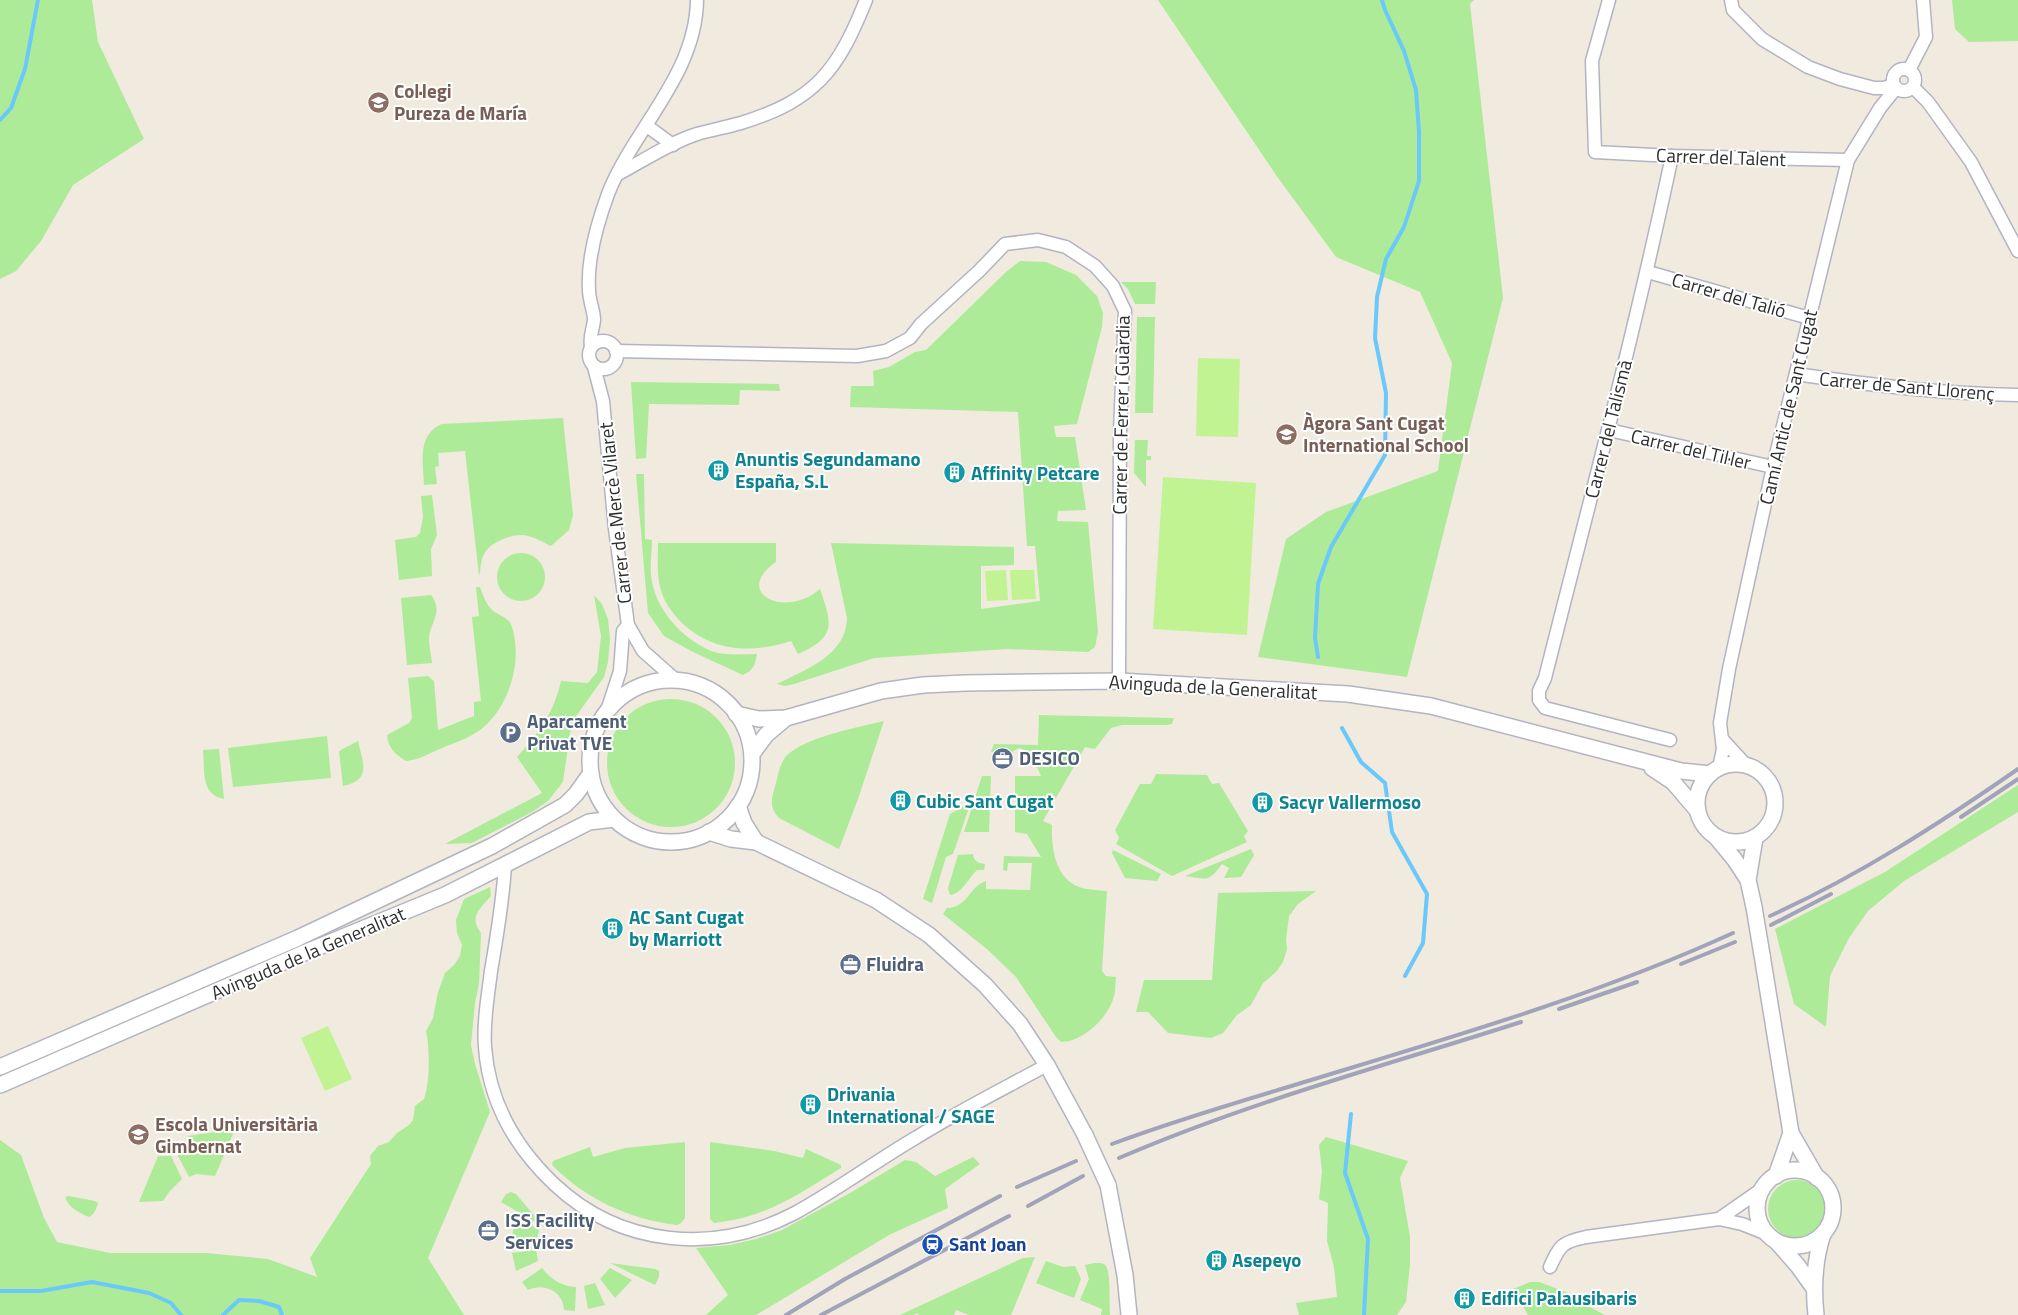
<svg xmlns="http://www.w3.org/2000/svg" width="2018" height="1315" font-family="'Titillium Web',sans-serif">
  <rect width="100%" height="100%" fill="#f0eadf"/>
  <!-- green -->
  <g fill="#adeb98">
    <polygon points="0,0 92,0 98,42 144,139 73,185 41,241 16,271 0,279"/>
    <polygon points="1158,0 1474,0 1470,4 1503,298 1407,677 1258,657 1286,539 1326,512 1438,471 1452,363 1420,292 1336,257 1276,175"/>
    <polygon points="1952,0 2018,0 2018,41 1969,42 1955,29"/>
    <path d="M1020,261L1046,262L1076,275L1097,296L1103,313L1102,327L1077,424L1054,426L1056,437H1075L1086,510L1058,511L1057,521L1088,522L1098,632L1095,647L1088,652L1007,649L874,658L794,684L785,686L777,684C806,669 846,656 847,618L831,543L1014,547V565L981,566V609L1040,601L1035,546H1027L1018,412L850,407L851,386H874L873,371L889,367L915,352L926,350L1006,272Z"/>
    <polygon points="1121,282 1156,282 1155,304 1135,304 1128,289"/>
    <polygon points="1137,317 1155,317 1153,413 1135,413"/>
    <polygon points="631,382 779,384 780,391 740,390 739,405 649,404 646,458 636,459"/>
    <path d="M563,418L573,515L569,530L551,546C542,542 532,535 521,535C509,535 489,543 484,554C480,561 481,570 479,576L465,451L438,453L439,466L435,467L437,484L424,485C423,463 417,434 442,424Z"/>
    <polygon points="1135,440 1148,440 1147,456 1151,456 1151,460 1146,460 1146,487 1134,473"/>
    <path d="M636,474H644L645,539L652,540C652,551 650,563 651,575C654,608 681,638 711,651C725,656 742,654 757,654C755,665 754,670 743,675L693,652L664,636L648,613Z"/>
    <polygon points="432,495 437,535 431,549 432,576 399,580 395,540 416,537 420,533 423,517 421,496"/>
    <path d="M658,543H776V562C732,592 784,620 820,589C832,624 837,637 798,654L791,641C751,654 711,652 680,621C673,613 667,606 663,596C656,579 658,561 658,543Z"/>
    <circle cx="521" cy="577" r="24"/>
    <path d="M480,587C483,595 486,604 492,610C499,616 509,617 512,627C523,662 509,708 480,730C469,738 454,743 442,748C430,753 419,760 406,761C395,754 388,748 387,735L409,723L412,718L408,678L428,676L434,681L438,730L474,716V702L481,701L472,617L479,616L476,587Z"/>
    <path d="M431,595C444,612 430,623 429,638C429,646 431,655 432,663L407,665L401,598Z"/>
    <path d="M594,595L602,604L608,619L610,638L608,662L604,677L577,715L570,733L563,782L548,801L532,812L472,843L445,844L542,793L517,757C539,732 553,715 561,681L588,683L597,672L601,636Z"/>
    <circle cx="671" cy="763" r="64"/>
    <path d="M1039,715L1174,718L1172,724L1167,725H1122L1111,728L1095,749L1085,747L1043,821L1052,825C1051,847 1055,878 1079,887C1087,890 1098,890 1107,891L1102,971L1106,976L1116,977C1115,983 1116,990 1114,996C1109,1017 1083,1042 1061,1042L1056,1037L1016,977L988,950L943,914L947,908C967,908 970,886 986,881V889L1030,890L1032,863H1008L1007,871L1003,870L1004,856L1041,857L1027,834L1015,832V776H1041C1036,765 1031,750 1019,748L1012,752H991L994,744L1038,745Z"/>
    <path d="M884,721L858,799L839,849L779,818C768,806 772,797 776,783C778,776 779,768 783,761C794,739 860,727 884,721Z"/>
    <polygon points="327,736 331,778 233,787 228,748"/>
    <path d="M358,741C362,761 373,780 343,786L339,751Z"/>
    <path d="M219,749L224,799C200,794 205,770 203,750Z"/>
    <polygon points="1156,774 1207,775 1212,784 1219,783 1248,831 1244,836 1247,842 1172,876 1116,844 1119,838 1115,830 1140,784 1151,784"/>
    <polygon points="982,776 991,776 989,832 964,832"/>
    <polygon points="2018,785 2018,812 1904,881 1868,911 1849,938 1830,976 1826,1027 1794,1004 1775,929 1885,872"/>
    <polygon points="971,802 953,854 946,857 932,903 923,899 950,814"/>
    <path d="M1251,849L1254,855L1241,877L1224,878L1229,868L1222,864C1208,883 1207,879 1185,876Z"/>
    <polygon points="1113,850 1161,874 1157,881 1125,878 1112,853"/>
    <path d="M973,854C974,861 977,863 985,864L984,870H977C969,877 963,893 950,895L948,888L958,855Z"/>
    <path d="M490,887L491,896C481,908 468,916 481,933L479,984L475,1003L471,1045L475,1064L490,1112L428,1258L464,1315H0V1140L21,1155L44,1218L57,1242L110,1253H206L268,1259L317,1277L310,1258L371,1164L370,1156L378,1146L389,1142L397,1133L409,1125L413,1120L415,1106L424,1099C430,1082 430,1049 426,1031L433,1018L438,992L445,973L454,965L460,956L462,945L457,933L456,920L464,899Z"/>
    <polygon points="1316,891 1298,904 1289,916 1286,939 1287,949 1283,962 1276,972 1263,983 1251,1005 1237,1015 1223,1033 1211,1038 1168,1033 1148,1012 1136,1012 1144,980 1212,980 1218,893"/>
    <polygon points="228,1130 233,1130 233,1134 215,1176 196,1174 189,1177 177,1154 186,1144 188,1136"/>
    <polygon points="1326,1137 1408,1161 1400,1178 1410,1237 1410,1264 1406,1302 1397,1315 1299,1315 1296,1303 1337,1297 1334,1267 1327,1241 1328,1203 1319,1199 1322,1171 1319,1145"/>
    <path d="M685,1142V1218L681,1223L677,1225C628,1219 586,1199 552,1165L553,1161L590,1147L593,1157L625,1148Z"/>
    <path d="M710,1142L774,1151L803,1158L806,1149L841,1165V1168C799,1194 765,1218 714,1223L710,1219Z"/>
    <polygon points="158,1156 171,1156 182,1179 169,1192 163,1201 139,1202"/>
    <polygon points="973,1157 980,1164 945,1189 948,1208 889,1235 756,1315 706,1315 728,1295 696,1248 730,1245 756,1239 782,1230 850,1193 905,1160 916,1162 935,1176"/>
    <circle cx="1797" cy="1209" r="29"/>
    <polygon points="511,1192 516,1194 544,1227 501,1202 506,1194"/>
    <path d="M69,1196L95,1201L98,1203C96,1209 95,1214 89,1217C79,1213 68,1207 65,1197Z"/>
    <polygon points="518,1217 539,1230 536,1243 511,1242 513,1230"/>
    <polygon points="536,1250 538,1261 516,1271 512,1253"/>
    <polygon points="1035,1257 1011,1315 969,1315 956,1310 954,1315 919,1315 917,1313 914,1315 900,1315 1023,1258"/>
    <polygon points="1046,1261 1063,1267 1075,1266 1081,1279 1074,1298 1036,1283"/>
    <polygon points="610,1263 655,1269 659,1271 659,1277 655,1285"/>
    <path d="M1095,1263C1099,1263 1103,1262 1106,1266C1111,1274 1109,1304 1110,1315H1101L1102,1309L1080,1300L1089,1279L1085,1265Z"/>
    <path d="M542,1268C551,1280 562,1286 576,1287L575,1311L564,1310C564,1292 544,1282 528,1290L522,1282Z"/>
    <polygon points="610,1268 632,1280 615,1298 600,1279"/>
    <polygon points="1530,1282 1539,1282 1582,1298 1582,1303 1605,1315 1528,1315 1513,1289"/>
    <polygon points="595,1283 605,1305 588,1309 584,1286"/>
  </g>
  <!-- pitch -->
  <g fill="#c2f393">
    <polygon points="1198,358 1240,359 1238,437 1196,436"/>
    <polygon points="1163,477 1256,483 1247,635 1153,629"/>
    <polygon points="1006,570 1008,600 987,601 985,571"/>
    <polygon points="1010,570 1034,570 1036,599 1012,600"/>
    <polygon points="328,1026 352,1079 325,1091 301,1038"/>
  </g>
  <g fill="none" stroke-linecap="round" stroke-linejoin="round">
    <!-- stream -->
    <g stroke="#6ac9fa" stroke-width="4">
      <polyline points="0,120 11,108 25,69 38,0"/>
      <polyline points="1318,657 1315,638 1318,584 1331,547 1385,455 1386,393 1375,338 1377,297 1386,259 1404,227 1419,181 1419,132 1416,90 1404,51 1385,10 1382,0"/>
      <polyline points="1342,728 1361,762 1385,783 1392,832 1427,894 1423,943 1405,976"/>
      <polyline points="1351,1114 1345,1173 1368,1239 1364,1315"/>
      <polyline points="0,1291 41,1291 92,1282 149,1293 171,1303 181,1315"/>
      <polyline points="223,1315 239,1300 259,1301 279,1307 282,1315"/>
    </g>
    <defs>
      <g id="minor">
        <polyline points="1609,0 1592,61 1595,152 1672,156 1848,160"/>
        <polyline points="1731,0 1733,10 1762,39 1808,67 1840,79 1874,88 1883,88 1894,85"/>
        <circle cx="1904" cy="80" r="11"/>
        <polyline points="1909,70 1926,37 1923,0"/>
        <polyline points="1913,87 1928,102 1971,162 2018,251"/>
        <polyline points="647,126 673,145"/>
        <path d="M618,174C643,161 669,143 697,134C711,130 727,127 741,123C816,100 838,70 866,0"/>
        <polyline points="1648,272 1809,318"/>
        <circle cx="603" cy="355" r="14"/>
        <path d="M591,346C589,337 593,330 594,320C594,311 589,300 589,290C587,259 597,224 608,194C634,128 696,75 697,0"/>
        <polyline points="616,351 857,356 886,351 910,338 921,324 979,271 1005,244 1038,240 1066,247 1095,266 1113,286 1125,311 1120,431 1119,681"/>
        <polyline points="594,367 603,401 615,529 628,625 643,651 677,681"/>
        <path d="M1796,374C1871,385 1942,394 2018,395"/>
        <polyline points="1609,430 1773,467"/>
        <polyline points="607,711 620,671 623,631 628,625"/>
        <path d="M1670,740L1545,708L1539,700V691L1545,678C1589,504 1635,331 1672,156"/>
        <polyline points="1723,740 1746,765"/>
        <polyline points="1719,768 1723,749 1720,723 1729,669 1773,467 1848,160 1880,108 1896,88"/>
        <path d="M505,865C503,901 497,936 491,971C488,996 483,1022 485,1047C489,1102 515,1147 554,1184C621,1247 715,1255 795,1213C837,1190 876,1161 917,1137C959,1111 1003,1089 1047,1065"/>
        <polyline points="1719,1219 1762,1189"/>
        <path d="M1550,1267C1560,1245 1562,1242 1586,1237L1719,1219L1742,1224L1767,1234"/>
      </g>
      <g id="tertiary">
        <circle cx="671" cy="761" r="81"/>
        <polyline points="736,714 759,719 786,718 881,691 923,685 965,683 1119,681 1348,694 1431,706 1681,771 1710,774"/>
        <polyline points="752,754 766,735 786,718"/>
        <circle cx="1736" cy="803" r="39"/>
        <polyline points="1652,768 1673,782 1697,810"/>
        <polyline points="738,806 744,823 756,842"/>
        <polyline points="709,832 731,839 756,842 876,900 929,935 985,985 1020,1024 1047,1065 1085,1135"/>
        <polyline points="1716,837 1735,860 1748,880"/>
        <polyline points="1754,907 1748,880 1755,838"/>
        <polyline points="1762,955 1791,1133 1817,1178"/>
        <polyline points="0,1067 298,938 492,846 565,805 576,794 591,773"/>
        <polyline points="0,1085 304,953 445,895 589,822 614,819"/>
        <circle cx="1795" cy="1208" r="38"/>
        <polyline points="1776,1176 1791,1133"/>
        <polyline points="1108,1185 1125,1275 1129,1315"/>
        <polyline points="1777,1242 1798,1266 1813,1287"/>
        <path d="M1816,1315C1813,1287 1814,1261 1823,1234"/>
      </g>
    </defs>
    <!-- minor casing -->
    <use href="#minor" stroke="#b3b4c2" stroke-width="15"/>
    <!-- tertiary casing -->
    <use href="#tertiary" stroke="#b3b4c2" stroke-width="18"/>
    <!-- minor -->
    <use href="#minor" stroke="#fff" stroke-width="12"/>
    <!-- tertiary -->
    <use href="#tertiary" stroke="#fff" stroke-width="15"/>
    <!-- rail -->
    <g stroke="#a1a3b9" stroke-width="4">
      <polyline points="1961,817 2018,779"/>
      <path d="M1770,916C1858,876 1939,824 2018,769"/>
      <polyline points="1771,925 1831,894"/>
      <polyline points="1681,964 1735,942"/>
      <polyline points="1559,1009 1637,982"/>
      <path d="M1112,1144C1173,1121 1235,1103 1298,1084C1445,1039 1593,997 1733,933"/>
      <path d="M1119,1158C1249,1102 1387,1065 1521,1022"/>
      <polyline points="1017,1187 1076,1161"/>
      <polyline points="1028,1206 1083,1176"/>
      <polyline points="786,1315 845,1279 1000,1196"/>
      <polyline points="821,1315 1009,1216"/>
    </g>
    <defs>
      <g id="tertiary-bridge">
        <polyline points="1754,907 1762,955"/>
        <polyline points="1085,1135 1108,1185"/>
      </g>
    </defs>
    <!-- tertiary-bridge casing -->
    <use href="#tertiary-bridge" stroke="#b3b4c2" stroke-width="18" stroke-linecap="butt"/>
    <!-- tertiary-bridge -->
    <use href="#tertiary-bridge" stroke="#fff" stroke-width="15"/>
  </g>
  <!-- icons -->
  <defs>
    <symbol id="school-disc" viewBox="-11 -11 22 22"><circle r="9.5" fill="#8d6e63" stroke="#fff"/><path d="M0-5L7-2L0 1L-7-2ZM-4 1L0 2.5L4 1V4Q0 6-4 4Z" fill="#fff"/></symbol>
    <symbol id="building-disc" viewBox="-11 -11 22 22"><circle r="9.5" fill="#0f9aa8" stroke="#fff"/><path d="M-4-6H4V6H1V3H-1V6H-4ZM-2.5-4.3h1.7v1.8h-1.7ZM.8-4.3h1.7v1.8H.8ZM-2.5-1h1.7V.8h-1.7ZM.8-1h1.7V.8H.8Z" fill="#fff"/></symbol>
    <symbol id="parking-disc" viewBox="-11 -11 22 22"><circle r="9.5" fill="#5c6f8a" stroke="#fff"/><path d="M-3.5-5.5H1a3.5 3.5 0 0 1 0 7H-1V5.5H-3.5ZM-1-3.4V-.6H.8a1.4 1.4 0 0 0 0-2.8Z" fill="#fff"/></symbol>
    <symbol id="office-disc" viewBox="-11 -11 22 22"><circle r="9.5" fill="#5c6f8a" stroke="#fff"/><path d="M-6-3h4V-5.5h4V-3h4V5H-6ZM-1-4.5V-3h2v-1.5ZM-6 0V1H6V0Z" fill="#fff"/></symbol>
    <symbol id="university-disc" viewBox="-11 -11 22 22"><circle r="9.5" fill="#8d6e63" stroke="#fff"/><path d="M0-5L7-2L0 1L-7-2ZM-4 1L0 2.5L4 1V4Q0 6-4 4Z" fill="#fff"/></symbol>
    <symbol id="station-disc" viewBox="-11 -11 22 22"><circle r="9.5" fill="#1a4fb4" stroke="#fff"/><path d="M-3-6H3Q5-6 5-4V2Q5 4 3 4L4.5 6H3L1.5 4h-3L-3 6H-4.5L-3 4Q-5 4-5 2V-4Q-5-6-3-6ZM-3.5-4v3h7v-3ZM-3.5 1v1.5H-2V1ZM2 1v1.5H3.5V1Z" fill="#fff"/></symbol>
  </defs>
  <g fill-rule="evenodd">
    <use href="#school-disc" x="366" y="90" width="25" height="25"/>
    <use href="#school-disc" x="1274" y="422" width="25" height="25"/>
    <use href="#building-disc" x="706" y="458" width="25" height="25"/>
    <use href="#building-disc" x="942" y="460" width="25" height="25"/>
    <use href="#parking-disc" x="498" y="720" width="25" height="25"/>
    <use href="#office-disc" x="990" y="746" width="25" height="25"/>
    <use href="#building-disc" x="888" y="788" width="25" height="25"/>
    <use href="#building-disc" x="1250" y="790" width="25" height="25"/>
    <use href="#building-disc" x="600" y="916" width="25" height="25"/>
    <use href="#office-disc" x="838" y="952" width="25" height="25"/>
    <use href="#building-disc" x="798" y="1092" width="25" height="25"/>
    <use href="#university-disc" x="126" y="1122" width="25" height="25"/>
    <use href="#office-disc" x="476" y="1218" width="25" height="25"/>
    <use href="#station-disc" x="920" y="1232" width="25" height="25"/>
    <use href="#building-disc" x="1204" y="1248" width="25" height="25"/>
    <use href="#building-disc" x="1452" y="1286" width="25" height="25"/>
  </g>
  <g text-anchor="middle" stroke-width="4" stroke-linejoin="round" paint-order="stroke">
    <!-- education labels -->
    <g font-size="19" font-weight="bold" fill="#785e54" stroke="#fff" text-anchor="start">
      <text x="394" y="98">Col·legi<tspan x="394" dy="22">Pureza de María</tspan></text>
      <text x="1303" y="430">Àgora Sant Cugat<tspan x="1303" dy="22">International School</tspan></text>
      <text x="155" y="1131">Escola Universitària<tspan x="155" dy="22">Gimbernat</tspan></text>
    </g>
    <!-- street labels -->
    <g font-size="19" fill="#2e2e2e" stroke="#fff">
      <text transform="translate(1721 157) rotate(2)" y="7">Carrer del Talent</text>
      <text transform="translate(1729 295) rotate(16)" y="7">Carrer del Talió</text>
      <text transform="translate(1907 386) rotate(5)" y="7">Carrer de Sant Llorenç</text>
      <text transform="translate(1788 407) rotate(-77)" y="7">Camí Antic de Sant Cugat</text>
      <text transform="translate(1121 415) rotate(-89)" y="7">Carrer de Ferrer i Guàrdia</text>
      <text transform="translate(1608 429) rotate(-76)" y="7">Carrer del Talismà</text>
      <text transform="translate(1691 449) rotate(13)" y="7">Carrer del Til·ler</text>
      <text transform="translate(615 513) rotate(-96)" y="7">Carrer de Mercè Vilaret</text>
      <text transform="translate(1213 687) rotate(3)" y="7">Avinguda de la Generalitat</text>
      <text transform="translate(308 953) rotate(-23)" y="7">Avinguda de la Generalitat</text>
    </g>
    <!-- culture labels -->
    <g font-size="19" font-weight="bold" fill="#0d838f" stroke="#fff" text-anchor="start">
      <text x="735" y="466">Anuntis Segundamano<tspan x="735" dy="22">España, S.L</tspan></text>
      <text x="971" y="480">Affinity Petcare</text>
      <text x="916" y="808">Cubic Sant Cugat</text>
      <text x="1279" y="809">Sacyr Vallermoso</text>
      <text x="629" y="924">AC Sant Cugat<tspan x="629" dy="22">by Marriott</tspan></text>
      <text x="827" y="1101">Drivania<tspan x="827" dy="22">International / SAGE</tspan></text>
      <text x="1232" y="1267">Asepeyo</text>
      <text x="1481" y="1305">Edifici Palausibaris</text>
    </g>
    <!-- service labels -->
    <g font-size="19" font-weight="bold" fill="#4e5e75" stroke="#fff" text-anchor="start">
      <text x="527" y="728">Aparcament<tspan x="527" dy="22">Privat TVE</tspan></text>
      <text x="1019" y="765">DESICO</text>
      <text x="866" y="971">Fluidra</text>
      <text x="505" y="1227">ISS Facility<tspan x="505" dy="22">Services</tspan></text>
    </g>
    <!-- transit labels -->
    <g font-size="19" font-weight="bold" fill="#164399" stroke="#fff" text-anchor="start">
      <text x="949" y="1251">Sant Joan</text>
    </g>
  </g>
</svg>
